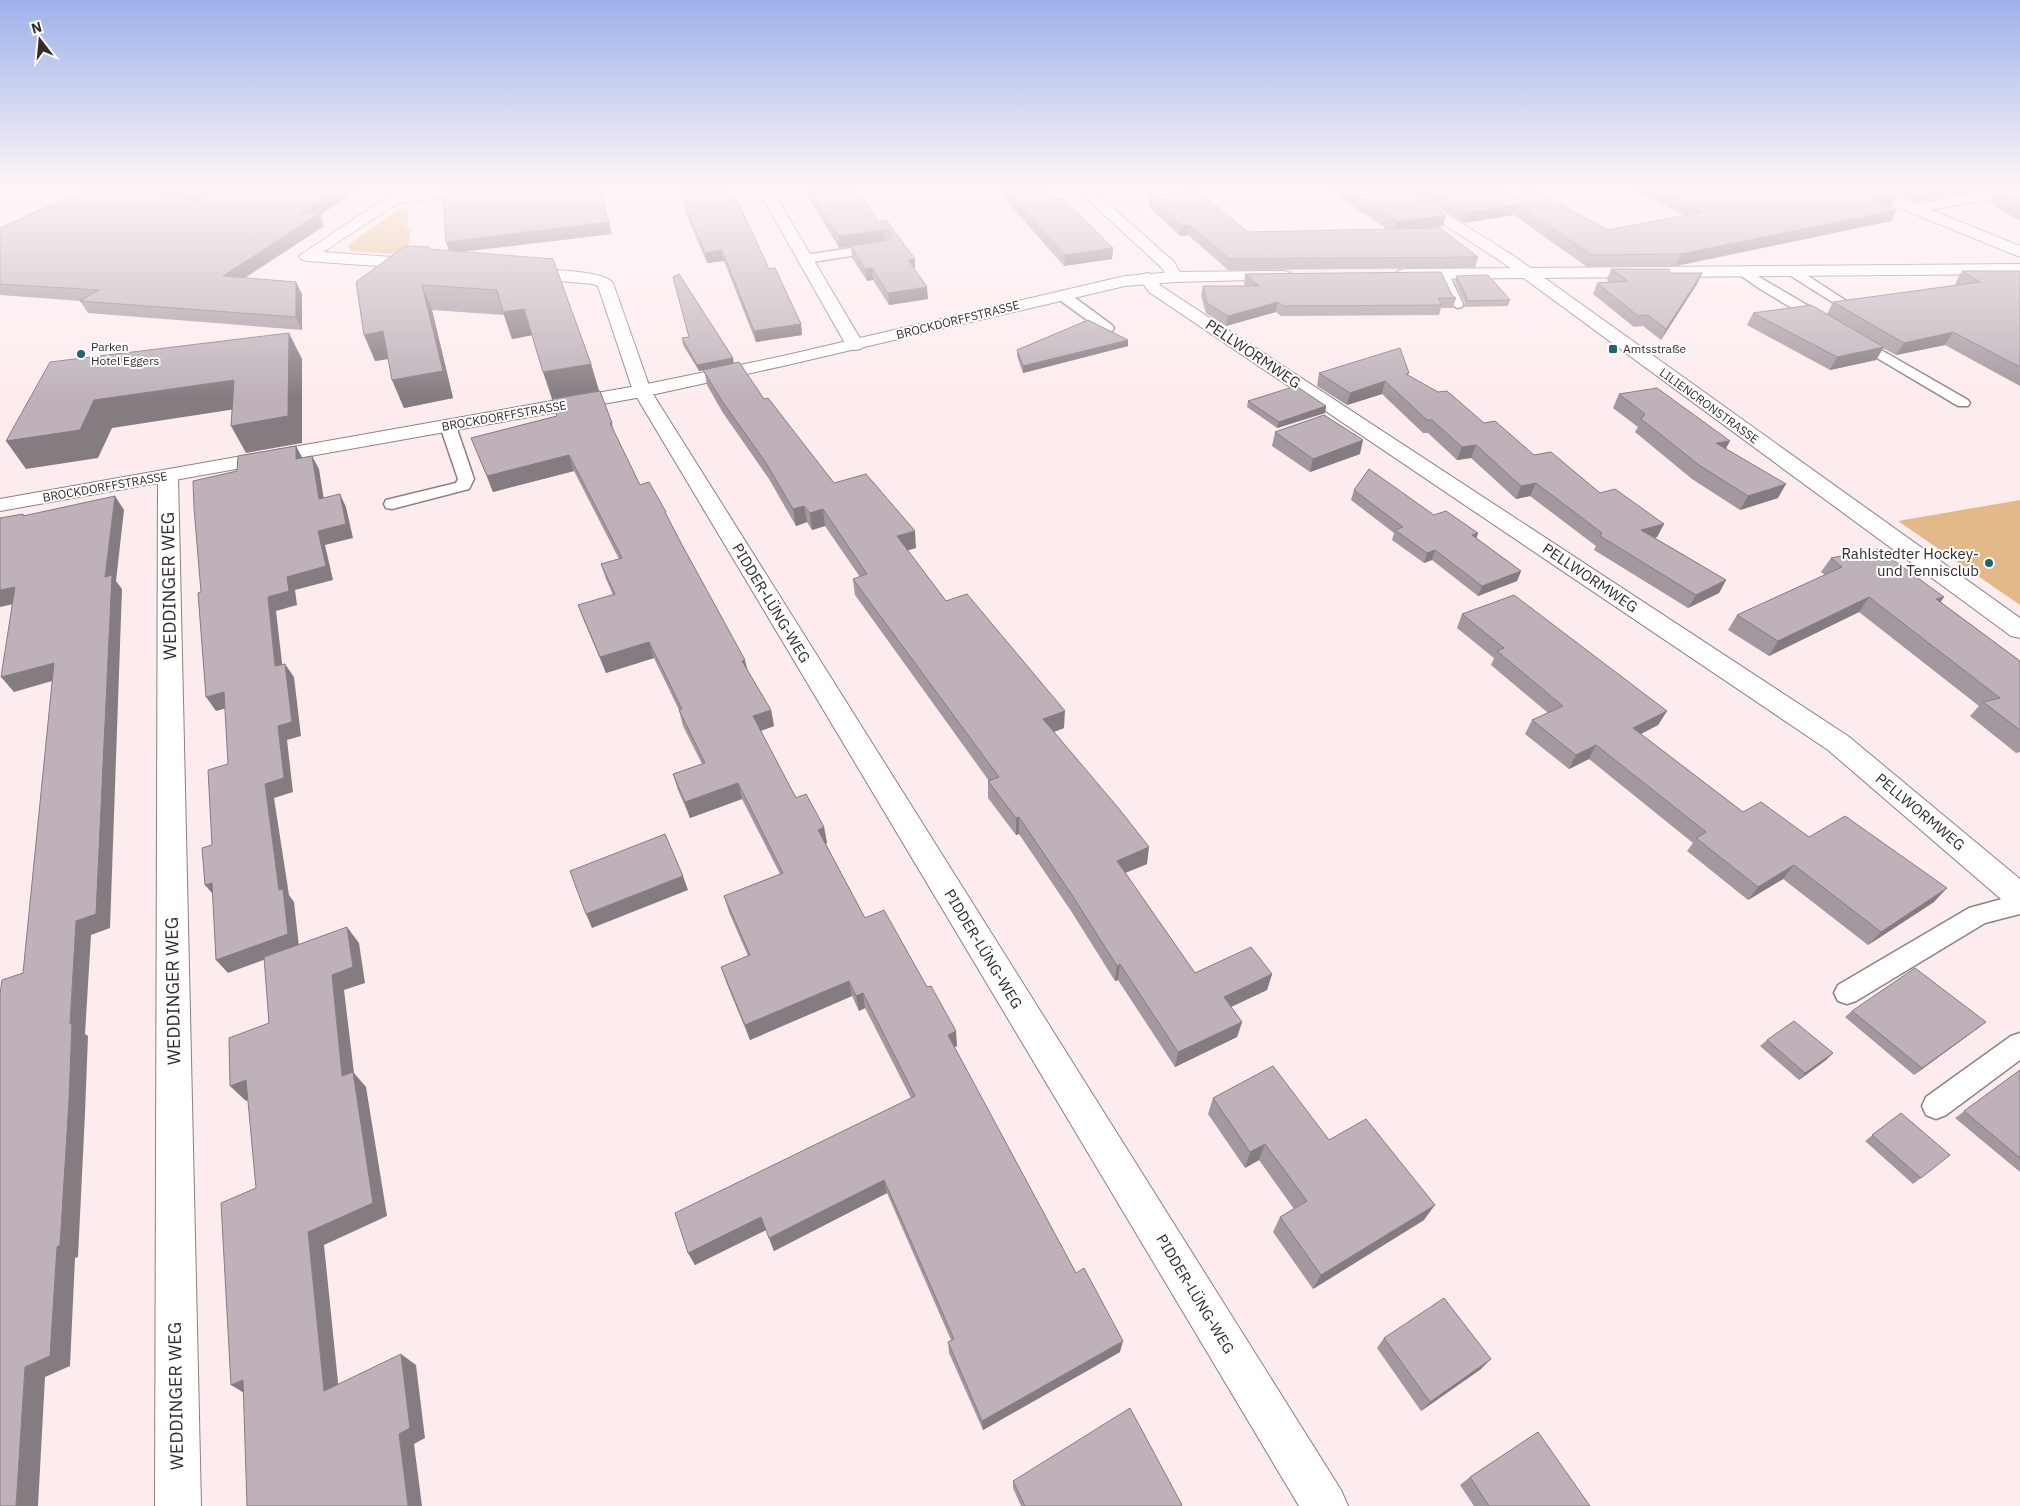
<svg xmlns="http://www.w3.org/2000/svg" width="2020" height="1506" font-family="'IBM Plex Sans',sans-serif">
  <rect width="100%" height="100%" fill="#fdecee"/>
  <!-- green -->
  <g fill="#e3b989">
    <polygon points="398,209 409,209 407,229 411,229 408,248 393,254 351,251 348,245"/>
    <polygon points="2020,500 2020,605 1898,521"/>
  </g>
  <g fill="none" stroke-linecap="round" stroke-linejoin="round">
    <defs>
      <g id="service">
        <polygon points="879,244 883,245 885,248 883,251 805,263 799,259 805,255"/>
        <polygon points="1792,267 1796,268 1851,304 1845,308 1840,307 1788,274 1786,271 1788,268"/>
        <polygon points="1744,268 1829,318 1831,321 1824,325 1819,324 1760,289 1740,275 1738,272 1740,269"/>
        <polygon points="1443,270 1449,274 1463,304 1462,307 1457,308 1451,304 1437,274"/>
        <polygon points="1062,291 1067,292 1112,325 1114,328 1112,331 1102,331 1057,298 1056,295"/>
        <polygon points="1855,335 1968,400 1970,403 1968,406 1958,406 1850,342 1848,339"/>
        <polygon points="448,421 453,423 456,426 474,479 469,489 392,509 386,508 384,504 386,500 456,483 458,479 440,426 443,423"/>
        <polygon points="2020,894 2020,914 1985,923 1856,1001 1847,1004 1838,1001 1834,993 1838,985 1969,908"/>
        <polygon points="2020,1033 2020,1060 1946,1115 1936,1119 1926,1115 1922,1106 1926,1097 2011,1036"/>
      </g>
      <g id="minor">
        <polygon points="404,188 422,188 417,192 441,188 460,188 458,191 440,198 398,203 323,252 419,259 425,261 427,264 425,267 419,269 307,261 301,259 299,256 379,202"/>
        <polygon points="757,188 771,188 864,345 861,349 855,350 849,349 846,345"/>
        <polygon points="1075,188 1091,188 1174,262 1183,277 1181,280 1169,280 1162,268"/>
        <polygon points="1388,188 1405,188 1511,254 2020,618 2020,638 2011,636 1499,260"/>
        <polygon points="1856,188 1876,188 1916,204 1974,194 2020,190 2020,198 1974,202 1931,210 2020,246 2020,257 1858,191"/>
        <path d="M521,269C539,270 603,269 613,283L651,391L1341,1490L1348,1506H1299L633,391L598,286L593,284L515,277L513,274L515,271Z"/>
        <polygon points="1147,273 1153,275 1161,286 1848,736 2020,879 2020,910 2009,906 1828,750 1149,292 1139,278 1141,275"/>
        <polygon points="168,470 175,472 178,476 201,1506 155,1506 158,476 161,472"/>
      </g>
      <g id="tertiary">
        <polygon points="2020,264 2020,274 1404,279 1398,277 1396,274 1398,271 1404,269"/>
        <polygon points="1284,271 1290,273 1292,276 1290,279 1175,282 1125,286 783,366 642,397 0,511 0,499 642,385 783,356 1125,276 1175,272"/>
      </g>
    </defs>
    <!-- service casing -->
    <use href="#service" stroke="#8f7f81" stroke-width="3"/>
    <!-- minor casing -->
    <use href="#minor" stroke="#8f7f81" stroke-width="2"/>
    <!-- tertiary casing -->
    <use href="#tertiary" stroke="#8f7f81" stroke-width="2"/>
    <!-- service -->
    <use href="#service" fill="#fff" fill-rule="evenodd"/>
    <!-- minor -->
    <use href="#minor" fill="#fff" fill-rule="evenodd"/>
    <!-- tertiary -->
    <use href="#tertiary" fill="#fff" fill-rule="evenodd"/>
  </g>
  <!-- wall -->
  <g fill="#a398a0">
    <polygon points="88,188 362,188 320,215 324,226 245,278 302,294 302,330 88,313 80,301 81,301 0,295 0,228"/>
    <polygon points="678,188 729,188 769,269 801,324 802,335 756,342 724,261 707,263 687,216 685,207"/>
    <polygon points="803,188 856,188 878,221 886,220 915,270 928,299 889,305 873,280 867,281 852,258 851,246 839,248"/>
    <polygon points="995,188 1046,188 1057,199 1113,248 1112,259 1064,266"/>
    <polygon points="1326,188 1405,188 1446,215 1443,226 1426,228 1478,257 1475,268 1228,270 1188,235 1180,236 1149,207 1150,196 1248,232 1387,229"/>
    <polygon points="1408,188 1503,188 1517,197 1608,230 1684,215 1628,188 1878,188 1896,196 1891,206 1889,207 1897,210 1891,221 1676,266 1587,267 1514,215 1464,223"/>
    <polygon points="1882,188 2019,188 1972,192 1916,202"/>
    <polygon points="2020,190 2020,221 1989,203 1996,192"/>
    <polygon points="612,234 462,252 591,364 599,391 532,335 512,339 504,315 432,310 453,398 404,408 392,380 388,359 375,361 429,247 429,250 449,251 446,242"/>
    <polygon points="1611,269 1670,273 1702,273 1697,284 1661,340 1643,326 1634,327 1593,294 1597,283 1609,282 1607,280"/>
    <polygon points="1962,271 2020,271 2020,386 1945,345 1896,355 1883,348 1876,360 1830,370 1747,325 1753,313 1827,314 1833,302 1957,285 1955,284"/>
    <polygon points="1245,274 1452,295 1456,298 1453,308 1441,308 1439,315 1281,316 1276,312 1226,326 1206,313 1201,296 1203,286 1246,286 1244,284"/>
    <polygon points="1456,276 1510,300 1508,306 1464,307 1465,303 1455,282"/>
    <polygon points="682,338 734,363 834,483 916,548 907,550 946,601 1064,728 1054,732 1147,864 1125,873 1195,973 1272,974 1267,990 1231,1007 1242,1022 1237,1037 1175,1067 1118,980 1115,981 1071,911 1019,834 1016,835 988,798 988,781 989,781 855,595 853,579 860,577 825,526 812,530 807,522 796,526 769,479 723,413 707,385 704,370 699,371 683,345"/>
    <polygon points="1128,346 1023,373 1017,356 1017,350"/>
    <polygon points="1319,373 1409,373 1408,375 1534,455 1600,493 1664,524 1657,537 1655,538 1726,580 1719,593 1688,608 1594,550 1596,546 1530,496 1516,499 1471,458 1457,460 1428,433 1423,433 1382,394 1347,405 1317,386"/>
    <polygon points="1619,394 1726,448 1778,498 1740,510 1692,479 1635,432 1638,427 1613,408"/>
    <polygon points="1248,401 1326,406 1325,413 1277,428 1247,407"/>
    <polygon points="557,416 612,423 614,433 640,485 668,518 747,669 771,710 774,726 761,731 796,798 824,827 827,843 826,844 865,918 957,1046 954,1047 1076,1273 1120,1352 983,1430 949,1353 948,1342 951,1340 887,1193 774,1251 766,1230 695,1265 688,1253 911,1098 865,1008 859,1011 852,996 750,1040 726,982 721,967 748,956 729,912 724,896 780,874 742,799 690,818 678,790 673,774 702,764 683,726 679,710 654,658 606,673 584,621 578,605 613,595 606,579 601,564 619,559 574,471 493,492 471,438"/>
    <polygon points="1275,432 1360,454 1310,472 1272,446"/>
    <polygon points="1354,490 1434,515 1478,533 1476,538 1521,571 1517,581 1478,596 1432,560 1424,563 1392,540 1394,533 1351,500"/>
    <polygon points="1831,558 1941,602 2020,661 2020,752 2016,753 1970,716 1979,706 1859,612 1769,656 1728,630 1737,615 1825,575 1821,572"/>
    <polygon points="1462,614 1667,711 1658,725 1641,734 1743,812 1809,837 1934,902 1868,945 1783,879 1748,900 1687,851 1693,843 1589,759 1569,769 1525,734 1532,720 1548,713 1491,665 1494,658 1457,628"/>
    <polygon points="1852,1011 1986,1022 1914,1075 1845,1017"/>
    <polygon points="1767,1040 1833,1053 1826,1060 1799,1080 1760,1046"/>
    <polygon points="2020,1070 2020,1172 1955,1118"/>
    <polygon points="1213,1098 1329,1140 1424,1220 1313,1289 1273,1232 1280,1217 1294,1209 1259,1160 1245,1168 1208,1114"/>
    <polygon points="1901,1113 1921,1178 1913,1184 1865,1141"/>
    <polygon points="1384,1338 1481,1369 1421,1411 1377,1348"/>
    <polygon points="1470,1477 1590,1506 1474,1506 1460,1485"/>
    <polygon points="1013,1481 1182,1505 1182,1506 1021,1506 1013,1488"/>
  </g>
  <!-- shaded-wall -->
  <g fill="#857c82">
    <polygon points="340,188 362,188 320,215 324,226 229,288 223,276 301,213"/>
    <polygon points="1940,188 1975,188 1972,192 1916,202 1922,191"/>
    <polygon points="1896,196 1891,206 1867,210 1873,200"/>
    <polygon points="1518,205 1514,215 1464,223 1467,212"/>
    <polygon points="1897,210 1891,221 1676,266 1681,254"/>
    <polygon points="1446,215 1443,226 1393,233 1396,222"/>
    <polygon points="609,222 612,234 450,253 446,242"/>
    <polygon points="1189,225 1188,235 1180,236 1181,226"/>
    <polygon points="884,230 885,241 839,248 838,236"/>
    <polygon points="1113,248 1112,259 1064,266 1065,255"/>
    <polygon points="722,250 724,261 707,263 705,253"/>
    <polygon points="915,259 915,270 908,260"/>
    <polygon points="872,268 873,280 867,281 865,269"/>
    <polygon points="1702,273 1697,284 1661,340 1666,329"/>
    <polygon points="296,282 302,294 302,330 296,317"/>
    <polygon points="422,285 432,310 453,398 404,408 392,380"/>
    <polygon points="927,287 928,299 889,305 888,293"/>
    <polygon points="1278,302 1276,312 1226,326 1228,316"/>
    <polygon points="524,309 533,335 512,339 503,312"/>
    <polygon points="801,324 802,335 756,342 754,331"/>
    <polygon points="383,331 394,358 375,361 364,335"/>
    <polygon points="1953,332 1945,345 1896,355 1904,343"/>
    <polygon points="289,333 302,359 302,443 246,453 231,426"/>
    <polygon points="1128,340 1128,346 1023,373 1023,366"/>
    <polygon points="1884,347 1876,360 1830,370 1837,357"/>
    <polygon points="733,358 734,364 699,371 697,365"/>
    <polygon points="591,364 599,391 552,399 543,372"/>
    <polygon points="234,380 249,407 112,428 98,458 26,469 6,441 94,400"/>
    <polygon points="1385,381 1382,394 1347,405 1350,393"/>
    <polygon points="1326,406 1325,413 1277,428 1279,422"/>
    <polygon points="1363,440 1360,454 1310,472 1313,459"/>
    <polygon points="1730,441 1723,454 1716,443"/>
    <polygon points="1476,445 1471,458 1457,460 1462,447"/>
    <polygon points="296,446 303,459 296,459"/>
    <polygon points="569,455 574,471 493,492 487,476"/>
    <polygon points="312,456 319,469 326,512 319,499"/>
    <polygon points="1536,483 1530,496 1516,499 1521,486"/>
    <polygon points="1786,484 1778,498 1740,510 1748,496"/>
    <polygon points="340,494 346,507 353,538 325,545 333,580 295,590 297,605 276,611 284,680 275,666 268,597 287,577 318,531"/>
    <polygon points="115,496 124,510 116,581 122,589 110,928 91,935 85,1034 88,1036 85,1113 78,1257 75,1258 70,1366 45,1377 38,1506 16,1506 25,1367 70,1024 76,921 105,577"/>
    <polygon points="804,506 807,522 796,526 793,509"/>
    <polygon points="823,509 825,526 812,530 810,513"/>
    <polygon points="1664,524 1657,537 1635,543 1641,530"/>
    <polygon points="915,531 916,548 898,553 897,536"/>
    <polygon points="1478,533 1475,543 1472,535"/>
    <polygon points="1435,550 1432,560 1424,563 1427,553"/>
    <polygon points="1521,571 1517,581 1478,596 1482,586"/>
    <polygon points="1726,580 1719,593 1688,608 1696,595"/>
    <polygon points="15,587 27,601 0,607 0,590"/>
    <polygon points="1869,597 1859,612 1769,656 1778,641"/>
    <polygon points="1944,597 1934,612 1936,599"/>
    <polygon points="649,642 654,658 606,673 600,657"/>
    <polygon points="745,660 749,676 742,661"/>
    <polygon points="54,663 66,677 14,692 1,677"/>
    <polygon points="285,664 294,677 301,736 287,740 293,792 274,798 289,895 294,902 299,947 228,973 216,960 279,890 265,784 278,726"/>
    <polygon points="224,692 234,706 216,711 206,697"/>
    <polygon points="771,710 774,726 757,732 753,716"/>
    <polygon points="1065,711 1064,728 1043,736 1043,719"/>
    <polygon points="1667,711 1658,725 1625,742 1633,728"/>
    <polygon points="1596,745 1589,759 1569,769 1576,755"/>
    <polygon points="738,783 742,799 690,818 685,802"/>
    <polygon points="1019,817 1019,834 1016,835 1016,818"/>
    <polygon points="824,827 827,843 821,846 818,830"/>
    <polygon points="1149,847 1147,864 1115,877 1117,861"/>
    <polygon points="1794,865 1783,879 1748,900 1758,887"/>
    <polygon points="683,876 688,890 592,928 586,914"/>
    <polygon points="212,883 217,899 205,885"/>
    <polygon points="1947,888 1934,902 1868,945 1881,932"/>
    <polygon points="347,927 359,943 365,983 344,990 354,1073 366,1087 387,1216 324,1245 340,1402 324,1391 308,1232 342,1076 332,975"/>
    <polygon points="1120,964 1118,980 1115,981 1117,966"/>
    <polygon points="1272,974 1267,990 1220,1012 1224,997"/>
    <polygon points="849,981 852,996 750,1040 745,1025"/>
    <polygon points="863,993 865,1008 859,1011 856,996"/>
    <polygon points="1242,1022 1237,1037 1175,1067 1178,1052"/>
    <polygon points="1986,1022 1977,1029 1914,1075 1922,1068"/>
    <polygon points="956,1031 957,1046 949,1050 948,1035"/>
    <polygon points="1833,1053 1826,1060 1799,1080 1805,1073"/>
    <polygon points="246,1080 261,1095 246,1101 230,1086"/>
    <polygon points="1265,1144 1259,1160 1245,1168 1250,1152"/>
    <polygon points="884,1180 887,1193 774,1251 769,1238"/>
    <polygon points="1435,1205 1424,1220 1313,1289 1321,1275"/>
    <polygon points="761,1217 766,1230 695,1265 688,1253"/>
    <polygon points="1123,1341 1120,1352 983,1430 982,1421"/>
    <polygon points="401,1354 416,1365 425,1438 414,1444 422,1506 408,1506 399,1434"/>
    <polygon points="1491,1359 1481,1369 1421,1411 1430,1402"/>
    <polygon points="243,1380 249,1396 231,1385"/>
  </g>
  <!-- building -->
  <g fill="#beb1ba" stroke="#857c82">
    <polygon points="88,188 133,188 197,200 204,194 197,190 186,188 340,188 301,213 319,214 223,276 296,282 296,317 80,301 99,290 0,284 0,228"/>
    <polygon points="443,188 599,188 609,222 446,242"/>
    <polygon points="680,188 729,188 735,200 737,200 769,269 775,268 801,324 754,331 722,250 705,253 685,206 687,206"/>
    <polygon points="808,188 856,188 878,221 886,220 915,259 908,260 927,287 888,293 872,268 865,269 851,246 888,240 892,234 889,231 884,230 838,236"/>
    <polygon points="1004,188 1046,188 1057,199 1062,198 1113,248 1065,255"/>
    <polygon points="1344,188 1404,188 1446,215 1396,222"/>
    <polygon points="1428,188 1503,188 1517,197 1523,188 1531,188 1608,230 1703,212 1654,188 1878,188 1896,196 1873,200 1897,210 1681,254 1592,255 1518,205 1467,212"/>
    <polygon points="1914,188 1940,188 1922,191"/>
    <polygon points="1196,190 1248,232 1440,228 1478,257 1230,259 1189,225 1181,226 1150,196"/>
    <polygon points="2020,190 2020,206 1996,192"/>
    <polygon points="405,246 429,247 429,249 553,259 591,364 543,372 524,309 503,312 497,290 422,285 443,371 392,380 383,331 364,335 356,282"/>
    <polygon points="1611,269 1669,269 1670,273 1702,273 1666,329 1648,315 1638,316 1597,283 1628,281"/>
    <polygon points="1962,271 2020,271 2020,367 1953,332 1904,343 1833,302 1980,282"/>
    <polygon points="1441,272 1452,295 1456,298 1438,298 1442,305 1283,306 1278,302 1228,316 1207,303 1203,286 1259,286 1245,274"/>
    <polygon points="679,274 733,358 697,365 682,338 689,337 673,277"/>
    <polygon points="1488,275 1510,300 1466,301 1467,297 1456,276"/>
    <polygon points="1811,305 1884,347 1837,357 1753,313"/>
    <polygon points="1088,320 1128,340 1023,366 1017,350"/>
    <polygon points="289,333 288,416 231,426 234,380 94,400 80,430 6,441 50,362"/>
    <polygon points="1400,348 1409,373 1406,374 1438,392 1447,391 1484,423 1495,421 1534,455 1551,452 1600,493 1615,489 1664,524 1641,530 1726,580 1696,595 1600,536 1602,533 1536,483 1521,486 1476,445 1462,447 1432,420 1427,420 1385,381 1350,393 1319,373"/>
    <polygon points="739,362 764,399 768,398 834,483 866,474 915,531 897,536 946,601 967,594 1065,711 1043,719 1120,810 1149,847 1117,861 1195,973 1251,947 1272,974 1224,997 1242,1022 1178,1052 1120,964 1117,966 1072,895 1019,817 1016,818 988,781 999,777 853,579 867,574 823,509 810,513 804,506 793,509 766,463 720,398 703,370"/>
    <polygon points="1296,386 1326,406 1279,422 1248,401"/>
    <polygon points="1657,388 1730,441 1716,443 1786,484 1748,496 1699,465 1641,419 1645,414 1619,394"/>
    <polygon points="600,391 612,423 610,423 640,485 649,482 666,512 665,512 681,543 745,660 742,661 771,710 753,716 796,798 806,794 824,827 818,830 865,918 884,910 927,987 931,986 956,1031 948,1035 1076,1273 1084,1268 1123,1341 982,1421 948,1342 954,1339 884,1180 769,1238 761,1217 688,1253 675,1213 915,1096 863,993 856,996 849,981 745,1025 721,967 750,955 724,896 783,873 738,783 685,802 673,774 705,763 679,710 682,709 649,642 600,657 578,605 615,594 601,564 622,558 569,455 487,476 471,438 557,416 552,399"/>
    <polygon points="1324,415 1363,440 1313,459 1275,432"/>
    <polygon points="296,446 296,459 312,456 319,499 340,494 346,524 318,531 326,566 287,577 289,591 268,597 275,666 285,664 292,722 278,726 284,778 265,784 279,890 283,889 288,934 216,960 212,883 205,885 202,848 212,845 208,770 228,764 224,692 206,697 198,593 201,592 194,508 193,481 237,471 238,456"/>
    <polygon points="1369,469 1434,515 1446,511 1478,533 1472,535 1521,571 1482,586 1435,550 1427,553 1395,530 1403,527 1354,490"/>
    <polygon points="115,496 105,577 112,575 96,914 76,921 70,1024 72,1023 69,1101 60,1245 57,1247 50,1356 25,1367 16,1506 0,1506 0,994 2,980 23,973 54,663 1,677 15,587 0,590 0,518 23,514 23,516"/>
    <polygon points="1878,549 1944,597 1936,599 2020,661 2020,730 1983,702 2000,698 1869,597 1778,641 1737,615 1842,567 1831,558"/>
    <polygon points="1514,595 1667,711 1633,728 1743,812 1761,802 1809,837 1845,816 1947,888 1881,932 1794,865 1758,887 1696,838 1706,832 1596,745 1576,755 1532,720 1563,706 1497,651 1504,648 1462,614"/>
    <polygon points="665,834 683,876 586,914 570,871"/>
    <polygon points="347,927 353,967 332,975 342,1076 353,1072 373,1203 308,1232 324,1391 401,1354 410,1428 399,1434 408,1506 247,1506 243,1380 231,1385 221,1203 256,1188 246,1080 230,1086 229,1038 269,1023 264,957"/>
    <polygon points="1915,968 1986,1022 1922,1068 1852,1011"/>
    <polygon points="1794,1021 1833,1053 1805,1073 1767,1040"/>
    <polygon points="1273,1066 1329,1140 1366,1119 1435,1205 1321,1275 1280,1217 1307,1201 1265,1144 1250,1152 1213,1098"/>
    <polygon points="2020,1070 2020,1158 1964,1111"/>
    <polygon points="1901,1113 1950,1155 1921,1178 1872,1135"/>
    <polygon points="1444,1298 1491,1359 1430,1402 1384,1338"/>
    <polygon points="1130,1408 1182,1505 1180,1506 1025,1506 1013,1481"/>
    <polygon points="1538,1432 1590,1506 1489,1506 1470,1477"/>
  </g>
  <!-- sky -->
  <linearGradient id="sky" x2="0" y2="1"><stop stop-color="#9eb1ea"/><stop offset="0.47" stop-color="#fef6f7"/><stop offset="1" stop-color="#fef6f7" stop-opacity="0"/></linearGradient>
  <rect width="2020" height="399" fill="url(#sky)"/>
  <!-- markers -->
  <g fill="#206476" stroke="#fefefe" stroke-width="2">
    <rect x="1608" y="344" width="10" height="10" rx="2.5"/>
    <circle cx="81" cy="354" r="5"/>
    <circle cx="1989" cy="563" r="5"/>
  </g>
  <g text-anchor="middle" stroke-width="4" stroke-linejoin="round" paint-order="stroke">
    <!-- far-street labels -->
    <g font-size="12" fill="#332c2d" stroke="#fefefe">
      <text transform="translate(958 320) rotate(-14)" y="4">BROCKDORFFSTRASSE</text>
      <text transform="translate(1709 406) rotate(36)" y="4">LILIENCRONSTRASSE</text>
      <text transform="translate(504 416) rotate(-10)" y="4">BROCKDORFFSTRASSE</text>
      <text transform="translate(105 487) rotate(-10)" y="4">BROCKDORFFSTRASSE</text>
    </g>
    <!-- far-poi labels -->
    <g font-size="12" fill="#332c2d" stroke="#fefefe" text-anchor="start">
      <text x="91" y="351">Parken<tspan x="91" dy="14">Hotel Eggers</tspan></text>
      <text x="1623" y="353">Amtsstraße</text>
    </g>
    <!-- street labels -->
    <g font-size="15" fill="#332c2d" stroke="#fefefe">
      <text transform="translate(1253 354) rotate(34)" y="5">PELLWORMWEG</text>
      <text transform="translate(1590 578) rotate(34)" y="5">PELLWORMWEG</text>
      <text transform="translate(771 603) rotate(59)" y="5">PIDDER-LÜNG-WEG</text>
      <text transform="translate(1920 812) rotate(40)" y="5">PELLWORMWEG</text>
      <text transform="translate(983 949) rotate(59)" y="5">PIDDER-LÜNG-WEG</text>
      <text transform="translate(1195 1294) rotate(59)" y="5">PIDDER-LÜNG-WEG</text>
    </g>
    <!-- poi labels -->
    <g font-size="15" fill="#332c2d" stroke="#fefefe" text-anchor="end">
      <text x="1979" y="559">Rahlstedter Hockey-<tspan x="1979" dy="17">und Tennisclub</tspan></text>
    </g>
    <!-- near-street labels -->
    <g font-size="18" fill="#332c2d" stroke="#fefefe">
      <text transform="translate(169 586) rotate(-91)" y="6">WEDDINGER WEG</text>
      <text transform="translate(173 991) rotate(-91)" y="6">WEDDINGER WEG</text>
      <text transform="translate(176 1396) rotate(-91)" y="6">WEDDINGER WEG</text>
    </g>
  </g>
  <!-- north arrow -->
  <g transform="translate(40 40) rotate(344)" stroke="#fefefe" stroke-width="4" paint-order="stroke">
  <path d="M0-4L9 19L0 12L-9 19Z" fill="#332c2d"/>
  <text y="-8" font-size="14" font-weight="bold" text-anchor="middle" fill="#332c2d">N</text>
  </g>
</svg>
